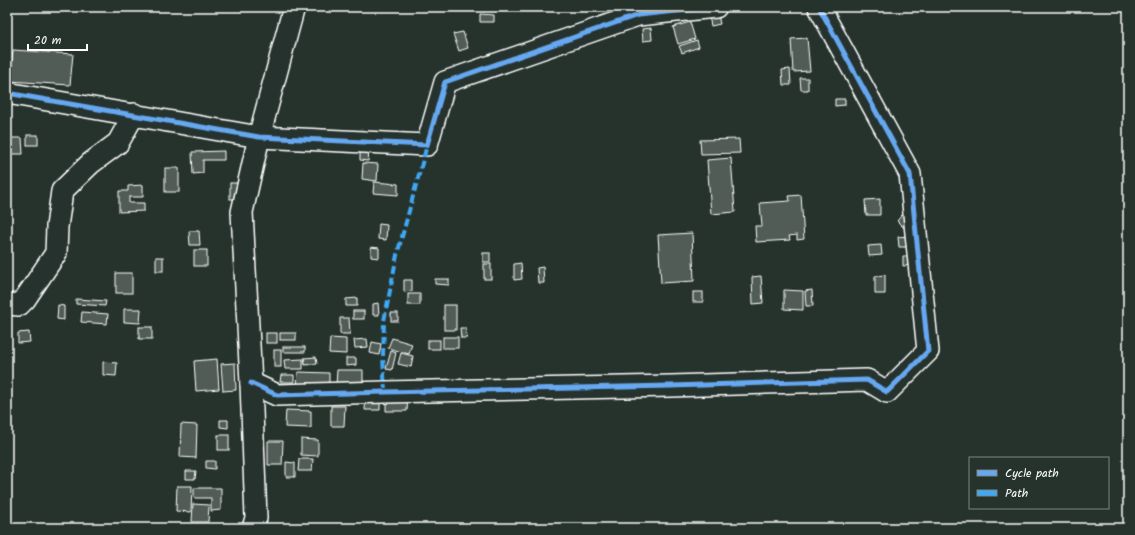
<svg xmlns="http://www.w3.org/2000/svg" width="1135" height="535" font-family="Kalam,sans-serif">
  <rect width="100%" height="100%" fill="#26332d"/>
  <filter id="ink" filterUnits="userSpaceOnUse"><feTurbulence type="fractalNoise" baseFrequency=".025" numOctaves="2"/><feDisplacementMap in="SourceGraphic" scale="8" xChannelSelector="R" yChannelSelector="G"/><feConvolveMatrix kernelMatrix="1 2 1 2 8 2 1 2 1" color-interpolation-filters="sRGB"/></filter>
  <g filter="url(#ink)">
    <!-- building -->
    <g fill="#515c57" stroke="#fff">
      <polygon points="480,14 494,15 494,22 480,22"/>
      <polygon points="718,15 720,24 711,26 709,16"/>
      <polygon points="690,22 695,39 678,44 673,27"/>
      <polygon points="651,28 652,40 643,41 642,29"/>
      <polygon points="463,32 468,48 459,51 453,34"/>
      <polygon points="807,38 810,71 793,72 791,39"/>
      <polygon points="697,40 699,47 682,53 679,46"/>
      <polygon points="7,42 9,43 7,58"/>
      <polygon points="13,50 73,54 70,85 10,81"/>
      <polygon points="790,69 791,85 783,85 782,70"/>
      <polygon points="800,78 808,78 808,90 801,90"/>
      <polygon points="835,99 845,99 845,105 835,106"/>
      <rect x="27" y="135" width="11" height="10"/>
      <polygon points="11,138 22,138 23,154 11,154"/>
      <polygon points="739,139 740,153 701,154 700,140"/>
      <polygon points="224,151 224,160 203,160 203,173 193,174 192,152"/>
      <polygon points="360,151 369,152 368,161 360,160"/>
      <polygon points="731,158 735,212 711,214 707,160"/>
      <polygon points="363,163 378,164 377,181 362,179"/>
      <rect x="165" y="168" width="14" height="24"/>
      <polygon points="374,182 398,184 398,195 373,193"/>
      <rect x="230" y="183" width="9" height="16"/>
      <polygon points="143,185 143,197 129,197 129,203 144,203 144,211 119,212 119,191 128,191 128,186"/>
      <polygon points="801,195 804,239 797,240 797,235 789,236 790,240 756,242 755,226 762,226 760,203 790,201 789,196"/>
      <polygon points="880,199 880,215 866,215 865,200"/>
      <polygon points="902,215 911,223 905,229 897,221"/>
      <polygon points="379,224 387,225 386,240 378,239"/>
      <polygon points="189,231 199,231 200,245 190,245"/>
      <polygon points="692,233 694,281 661,283 658,235"/>
      <polygon points="907,236 908,247 899,247 898,237"/>
      <polygon points="881,245 882,255 869,256 868,246"/>
      <polygon points="371,247 379,248 379,258 371,257"/>
      <rect x="194" y="250" width="13" height="16"/>
      <rect x="483" y="253" width="7" height="9"/>
      <polygon points="903,256 910,256 910,265 903,266"/>
      <rect x="156" y="257" width="7" height="14"/>
      <polygon points="521,263 522,279 514,280 514,264"/>
      <rect x="484" y="264" width="7" height="15"/>
      <polygon points="543,267 544,283 538,283 537,268"/>
      <rect x="116" y="273" width="16" height="20"/>
      <polygon points="885,275 885,294 875,294 875,276"/>
      <polygon points="761,276 763,303 753,304 752,277"/>
      <polygon points="435,279 449,279 449,285 435,284"/>
      <polygon points="404,280 412,280 412,291 404,292"/>
      <polygon points="784,290 803,291 803,310 784,309"/>
      <polygon points="812,290 813,306 806,306 805,291"/>
      <rect x="693" y="292" width="10" height="10"/>
      <rect x="408" y="294" width="12" height="11"/>
      <polygon points="357,298 357,306 346,306 346,299"/>
      <polygon points="76,299 106,301 105,306 76,304"/>
      <polygon points="378,303 379,315 373,315 373,304"/>
      <polygon points="58,305 64,306 64,320 57,319"/>
      <rect x="444" y="305" width="12" height="25"/>
      <polygon points="124,309 141,309 140,323 124,322"/>
      <rect x="353" y="311" width="11" height="8"/>
      <polygon points="82,312 108,314 107,324 81,322"/>
      <rect x="391" y="313" width="7" height="8"/>
      <polygon points="340,318 349,318 350,334 340,334"/>
      <rect x="139" y="327" width="13" height="12"/>
      <polygon points="460,328 466,328 467,338 461,338"/>
      <polygon points="29,332 30,342 18,343 18,333"/>
      <rect x="266" y="333" width="11" height="10"/>
      <rect x="280" y="333" width="16" height="7"/>
      <rect x="443" y="337" width="15" height="11"/>
      <polygon points="330,338 346,339 346,354 329,353"/>
      <polygon points="392,338 412,344 409,354 388,348"/>
      <polygon points="367,339 368,347 355,348 354,340"/>
      <rect x="428" y="340" width="12" height="9"/>
      <polygon points="372,342 381,344 379,355 370,353"/>
      <rect x="283" y="347" width="22" height="5"/>
      <rect x="274" y="350" width="7" height="17"/>
      <polygon points="391,351 396,353 392,370 386,369"/>
      <polygon points="401,353 413,356 411,367 398,364"/>
      <polygon points="316,357 317,364 305,365 304,358"/>
      <polygon points="346,358 356,358 356,365 346,366"/>
      <polygon points="217,359 219,389 196,391 194,361"/>
      <polygon points="303,359 303,369 285,369 284,360"/>
      <polygon points="103,362 117,363 116,376 103,375"/>
      <polygon points="235,363 236,390 223,391 221,364"/>
      <polygon points="337,370 363,370 363,386 336,385"/>
      <polygon points="298,372 329,373 329,388 297,387"/>
      <polygon points="281,375 294,375 294,382 280,382"/>
      <polygon points="366,394 380,394 380,410 365,410"/>
      <polygon points="386,396 408,397 407,411 386,411"/>
      <polygon points="331,406 345,406 344,426 331,426"/>
      <polygon points="286,410 311,411 311,428 285,427"/>
      <polygon points="220,420 228,420 228,428 220,427"/>
      <polygon points="181,424 197,425 196,458 180,457"/>
      <rect x="218" y="435" width="11" height="15"/>
      <polygon points="301,439 318,440 318,456 301,455"/>
      <polygon points="268,441 283,441 282,465 268,465"/>
      <polygon points="299,459 313,459 312,471 298,471"/>
      <polygon points="206,461 215,461 215,469 206,468"/>
      <polygon points="286,462 295,463 295,477 286,477"/>
      <polygon points="186,471 196,471 195,479 186,479"/>
      <polygon points="177,486 192,486 191,512 176,511"/>
      <polygon points="194,488 221,488 221,510 211,511 211,498 194,498"/>
      <polygon points="193,504 209,505 208,522 192,522"/>
    </g>
    <g fill="none" stroke-linecap="round" stroke-linejoin="round">
      <defs>
        <g id="minor">
          <polyline points="7,93 259,137 427,145 445,82 638,15 716,7"/>
          <polyline points="7,304 19,305 25,299 56,253 57,227 62,191 91,163 118,143 134,114"/>
          <polyline points="251,383 277,395 385,392 671,386 867,380 887,392 928,351 910,174 819,7"/>
          <polyline points="253,528 256,518 251,383 242,212 259,137 294,7"/>
        </g>
      </defs>
      <!-- minor casing -->
      <use href="#minor" stroke="#fff" stroke-width="24"/>
      <!-- minor -->
      <use href="#minor" stroke="#26332d" stroke-width="21"/>
      <!-- quiet -->
      <polyline stroke="#3fa9f5" stroke-width="4" stroke-dasharray="8 4" stroke-linecap="butt" points="385,392 383,357 384,321 397,255 427,145"/>
      <defs>
        <g id="cycleway">
          <polyline points="7,93 259,137 427,145 445,82 638,15 716,7"/>
          <polyline points="251,383 277,395 385,392 671,386 867,380 887,392 928,351 910,174 819,7"/>
        </g>
      </defs>
      <!-- cycleway casing -->
      <use href="#cycleway" stroke="#26332d" stroke-width="8"/>
      <!-- cycleway -->
      <use href="#cycleway" stroke="#66a8f1" stroke-width="5"/>
    </g>
  </g>
  <!-- margin -->
  <rect width="1135" height="535" fill="none" stroke="#26332d" stroke-width="24"/>
  <rect x="12" y="12" width="1111" height="511" fill="none" stroke="#fff" stroke-width="1.5" filter="url(#ink)"/>
  <!-- legend -->
  <rect x="969" y="457" width="140" height="52" fill="#26332d" stroke="#7d8581"/>
  <rect x="977" y="470" width="20" height="6" fill="#66a8f1" stroke="#7d8581"/>
  <text x="1005" y="477" font-size="12" fill="#ffffff">Cycle path</text>
  <rect x="977" y="490" width="20" height="6" fill="#3fa9f5" stroke="#7d8581"/>
  <text x="1005" y="497" font-size="12" fill="#ffffff">Path</text>
  <!-- scale -->
  <path d="M28 44v6h59v-6" fill="none" stroke="#ffffff" stroke-width="2"/>
  <text x="34" y="44" font-size="12" fill="#ffffff" stroke="#26332d" stroke-width="3" paint-order="stroke">20 m</text>
</svg>
